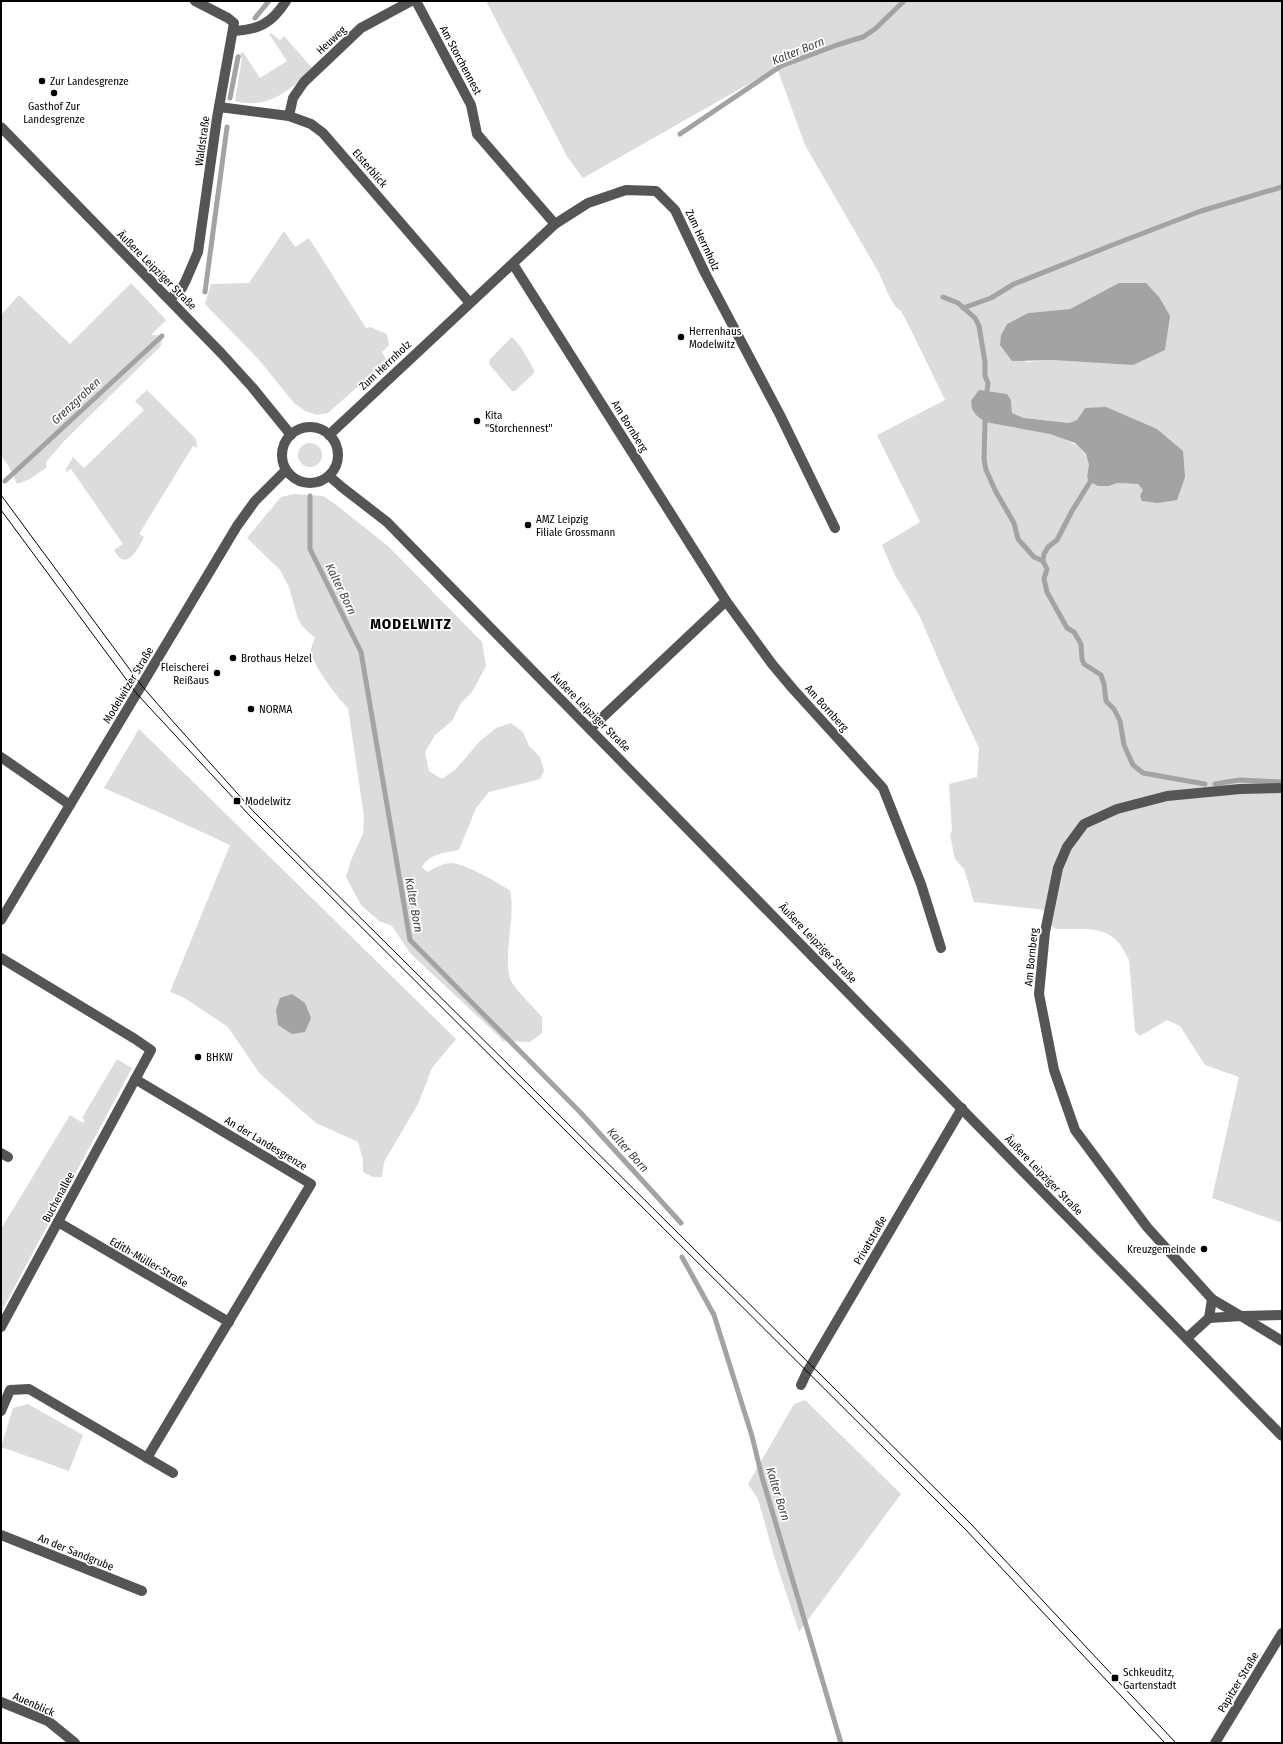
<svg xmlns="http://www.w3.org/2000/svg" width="1283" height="1744" font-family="'Fira Sans Condensed',sans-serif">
  <rect width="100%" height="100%" fill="#fff"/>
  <!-- green -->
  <g fill="#dcdcdc" fill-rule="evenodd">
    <path d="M486,1H1282V1223L1212,1198L1239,1077L1205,1065L1180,1026L1167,1020L1140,1036L1135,1031L1129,960C1112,922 1091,930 1056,929L1050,925L1054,911L974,902L964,869L955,859L950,835L952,831L949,784L977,777L979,748L948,682L919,615L895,575L882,545L920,522L877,435L945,400L909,326L901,311L895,306L889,296L879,273L805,145L777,68L583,178L568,158ZM1120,283L1054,360L1026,362L1001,335L1007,324L1028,313L1070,309ZM1011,400L1012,413L1024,418L1069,423L1077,420L1085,408L1157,503L1138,484L1117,483L1109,486L1087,477C1088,473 1090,468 1089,465C1086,431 1011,427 985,422Z"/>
    <path d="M271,33L280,40L284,36L313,69C290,90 268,110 235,101L242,58L236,56L243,52L260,78L287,61L269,34Z"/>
    <polygon points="284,231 295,247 309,238 366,328 370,327 387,334 389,345 382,352 386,359 363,382 328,413 317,415 305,411 294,403 260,361 205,304 211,284 249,283"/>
    <polygon points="131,283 166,320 151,335 158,335 162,339 161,346 65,440 46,462 47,467 30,479 17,484 8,465 1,456 1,315 19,295 70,344"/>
    <polygon points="512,337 521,347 534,370 534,373 515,391 512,391 489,364 490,359"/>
    <path d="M147,390L196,439L197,448L193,446L139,534L144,537C138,549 126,573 114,550L123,544L71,469L66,472V469L73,457L84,468L144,410L135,401Z"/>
    <circle cx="310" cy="455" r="12"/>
    <path d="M294,494L323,496L335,504L388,546L482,642L486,666L472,692L461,703L452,721L435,735L425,752L429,771L442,779L456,769L479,742L496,728L511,723L523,732L529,746L540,757L544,770L540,779L489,792L476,808L459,850C445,853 430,853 422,867L427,872C434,868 445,862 453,863C473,867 493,881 510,890C516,919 503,950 510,979C512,986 536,1010 542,1017V1033L530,1042L503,1041L489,1027L411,954L392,926L379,921L361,905L346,877L351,860L363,834L364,816L348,708C339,700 313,665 311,653C310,648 314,642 315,638L302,626L297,616L289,587L280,570L247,538L281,497Z"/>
    <polygon points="139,729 456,1039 432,1068 418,1104 384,1162 382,1177 373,1177 363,1172 363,1160 358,1142 316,1123 260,1074 228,1027 183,997 170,992 230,845 165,815 104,788"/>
    <polygon points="117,1059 132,1068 1,1312 1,1229 70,1115 83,1123 85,1120 82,1118"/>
    <polygon points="805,1400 901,1494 799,1632 774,1556 758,1499 748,1484 794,1404"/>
    <polygon points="28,1404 83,1435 69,1471 1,1447 13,1408"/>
  </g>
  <!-- water -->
  <g fill="#a3a3a3">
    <polygon points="1119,283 1146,283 1159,297 1170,316 1165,350 1133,365 1054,360 1012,361 1000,345 1001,335 1007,324 1028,313 1070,309"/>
    <polygon points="979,390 1007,394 1011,400 1012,413 1024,418 1069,423 1077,420 1085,408 1106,407 1127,416 1157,429 1183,451 1185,477 1177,500 1157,503 1142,501 1140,496 1143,490 1138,484 1117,483 1109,486 1098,486 1090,482 1087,477 1089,465 1086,454 1075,443 1050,434 985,422 976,415 972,409 971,401"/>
    <polygon points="292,994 305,1003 311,1018 305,1032 292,1034 278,1025 276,1010 280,998"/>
  </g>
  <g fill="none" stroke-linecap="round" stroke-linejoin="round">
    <!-- stream -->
    <g stroke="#a3a3a3" stroke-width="5">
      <polyline points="255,18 269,1"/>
      <polyline points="230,98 238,57"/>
      <polyline points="680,134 781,66 837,45 863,37 875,29 904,1"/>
      <polyline points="205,292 227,127"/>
      <polyline points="943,297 958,303 975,318 979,326 985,362 985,376 988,383 987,391"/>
      <polyline points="963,308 991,298 1014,284 1120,242 1201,211 1282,187"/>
      <polyline points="985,422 984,459 986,470 996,492 1014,523 1018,539 1034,557 1043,561 1047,569 1044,579 1047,592 1067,628 1074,632 1081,644 1082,659 1084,664 1101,675 1104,684 1106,701 1114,709 1120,721 1124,745 1133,765 1143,773 1205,784"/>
      <polyline points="5,481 162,336"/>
      <polyline points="310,496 310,549 361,652 410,940 580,1112 681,1223"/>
      <polyline points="1043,561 1044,554 1048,547 1057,540 1072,511 1090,482"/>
      <polyline points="1215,784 1239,780 1282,782"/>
      <polyline points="682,1257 714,1315 752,1436 762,1477 841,1743"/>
    </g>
    <!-- minor -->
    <g stroke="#555" stroke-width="10">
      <polyline points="416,1 471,105 477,134 555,224"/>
      <path d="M233,31C259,30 272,23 286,1"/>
      <polyline points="219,107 289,116 311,124 323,133 469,302"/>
      <polyline points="289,116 293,98 304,82 361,28 411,1"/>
      <polyline points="1,127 222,354 252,387 291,435"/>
      <polyline points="513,264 726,601 772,664 793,689 883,788 921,884 941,948"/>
      <polyline points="170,299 182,288 186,280 198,252 217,118 234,23 228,18 195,1"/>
      <circle cx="310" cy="455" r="28"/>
      <polyline points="329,435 555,224 588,203 626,190 656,191 675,210 705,273 780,415 835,528"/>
      <polyline points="329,476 343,488 387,522 1282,1436"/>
      <polyline points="590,729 726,601"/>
      <polyline points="1,757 70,805"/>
      <polyline points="1282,788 1240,789 1167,796 1117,809 1084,824 1067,847 1058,868 1045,932 1039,994 1054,1070 1075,1130 1147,1227 1212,1299 1241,1316 1282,1315"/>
      <polyline points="1,920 237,526 255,501 286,470"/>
      <polyline points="1,958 135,1039 151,1050 1,1327"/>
      <polyline points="135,1079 311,1184 147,1458"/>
      <polyline points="1,1153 8,1157"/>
      <polyline points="58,1222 229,1322"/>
      <polyline points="1209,1318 1241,1316 1282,1341"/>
      <polyline points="1187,1338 1209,1318 1212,1299"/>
      <polyline points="801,1385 807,1372 962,1108"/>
      <polyline points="1,1411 10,1390 29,1389 173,1473"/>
      <polyline points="1,1535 142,1591"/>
      <polyline points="1,1702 48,1721 75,1743"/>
      <polyline points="1215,1743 1282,1633"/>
    </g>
    <!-- tram -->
    <g stroke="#000" stroke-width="1">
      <polyline points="1,495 142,686 168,716 254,812 971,1524 1176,1743"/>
      <polyline points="1,510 137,694 250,816 965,1529 1165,1743"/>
    </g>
  </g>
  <!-- markers -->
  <g fill="#000" stroke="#fff" stroke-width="1.5">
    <circle cx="42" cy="81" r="4"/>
    <circle cx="54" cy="93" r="4"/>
    <circle cx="681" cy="337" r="4"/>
    <circle cx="477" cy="421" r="4"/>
    <circle cx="528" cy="525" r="4"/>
    <circle cx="233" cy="658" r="4"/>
    <circle cx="217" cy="673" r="4"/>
    <circle cx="251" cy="709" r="4"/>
    <rect x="233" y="797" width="8" height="8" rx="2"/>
    <circle cx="198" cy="1057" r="4"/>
    <circle cx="1204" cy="1249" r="4"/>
    <rect x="1111" y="1674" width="8" height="8" rx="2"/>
  </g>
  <g text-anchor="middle" stroke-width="3.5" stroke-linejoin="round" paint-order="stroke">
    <!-- street labels -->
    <g font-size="11" fill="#000" stroke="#fff">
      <text transform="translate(331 40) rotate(-43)" y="4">Heuweg</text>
      <text transform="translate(461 60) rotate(62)" y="4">Am Storchennest</text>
      <text transform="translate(202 141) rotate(-82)" y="4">Waldstraße</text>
      <text transform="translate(370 168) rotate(49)" y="4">Elsterblick</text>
      <text transform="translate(703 240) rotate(65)" y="4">Zum Herrnholz</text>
      <text transform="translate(157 270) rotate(45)" y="4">Äußere Leipziger Straße</text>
      <text transform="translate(385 365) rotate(-43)" y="4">Zum Herrnholz</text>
      <text transform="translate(630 426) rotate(58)" y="4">Am Bornberg</text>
      <text transform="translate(128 685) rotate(-59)" y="4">Modelwitzer Straße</text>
      <text transform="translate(827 708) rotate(48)" y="4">Am Bornberg</text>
      <text transform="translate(591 712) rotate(45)" y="4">Äußere Leipziger Straße</text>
      <text transform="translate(818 943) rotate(46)" y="4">Äußere Leipziger Straße</text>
      <text transform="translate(1031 957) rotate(-84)" y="4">Am Bornberg</text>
      <text transform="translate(266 1143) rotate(31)" y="4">An der Landesgrenze</text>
      <text transform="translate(1044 1175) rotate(46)" y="4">Äußere Leipziger Straße</text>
      <text transform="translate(58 1197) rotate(-62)" y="4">Buchenallee</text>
      <text transform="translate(870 1240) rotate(-60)" y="4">Privatstraße</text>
      <text transform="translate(149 1262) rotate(30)" y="4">Edith-Müller-Straße</text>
      <text transform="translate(76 1552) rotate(22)" y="4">An der Sandgrube</text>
      <text transform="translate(1238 1682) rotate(-59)" y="4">Papitzer Straße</text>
      <text transform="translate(34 1704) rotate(24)" y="4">Auenblick</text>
    </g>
    <!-- poi labels -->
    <g font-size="11" fill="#000" stroke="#fff" text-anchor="start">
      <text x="50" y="85">Zur Landesgrenze</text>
      <text x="54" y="110" text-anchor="middle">Gasthof Zur<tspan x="54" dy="13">Landesgrenze</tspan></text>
      <text x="689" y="335">Herrenhaus<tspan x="689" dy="13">Modelwitz</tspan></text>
      <text x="485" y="419">Kita<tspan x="485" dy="13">"Storchennest"</tspan></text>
      <text x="536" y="523">AMZ Leipzig<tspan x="536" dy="13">Filiale Grossmann</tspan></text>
      <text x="241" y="662">Brothaus Helzel</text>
      <text x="209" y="671" text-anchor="end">Fleischerei<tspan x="209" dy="13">Reißaus</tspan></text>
      <text x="259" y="713">NORMA</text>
      <text x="245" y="805">Modelwitz</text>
      <text x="206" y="1061">BHKW</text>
      <text x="1196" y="1253" text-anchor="end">Kreuzgemeinde</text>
      <text x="1123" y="1676">Schkeuditz,<tspan x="1123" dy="13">Gartenstadt</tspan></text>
    </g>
    <!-- water labels -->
    <g font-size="12" font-style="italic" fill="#444" stroke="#fff">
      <text transform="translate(798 51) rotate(-22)" y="4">Kalter Born</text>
      <text transform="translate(76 401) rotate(-43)" y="4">Grenzgraben</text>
      <text transform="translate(341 589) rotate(64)" y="4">Kalter Born</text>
      <text transform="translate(414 905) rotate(80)" y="4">Kalter Born</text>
      <text transform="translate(628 1150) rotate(48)" y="4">Kalter Born</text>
      <text transform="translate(778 1494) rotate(73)" y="4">Kalter Born</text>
    </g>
    <!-- district labels -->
    <g font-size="15" font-weight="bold" letter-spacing="1" fill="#000" stroke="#fff">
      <text x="411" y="629">MODELWITZ</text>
    </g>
  </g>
  <!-- border -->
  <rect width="1283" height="1744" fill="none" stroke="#000000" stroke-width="4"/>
</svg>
